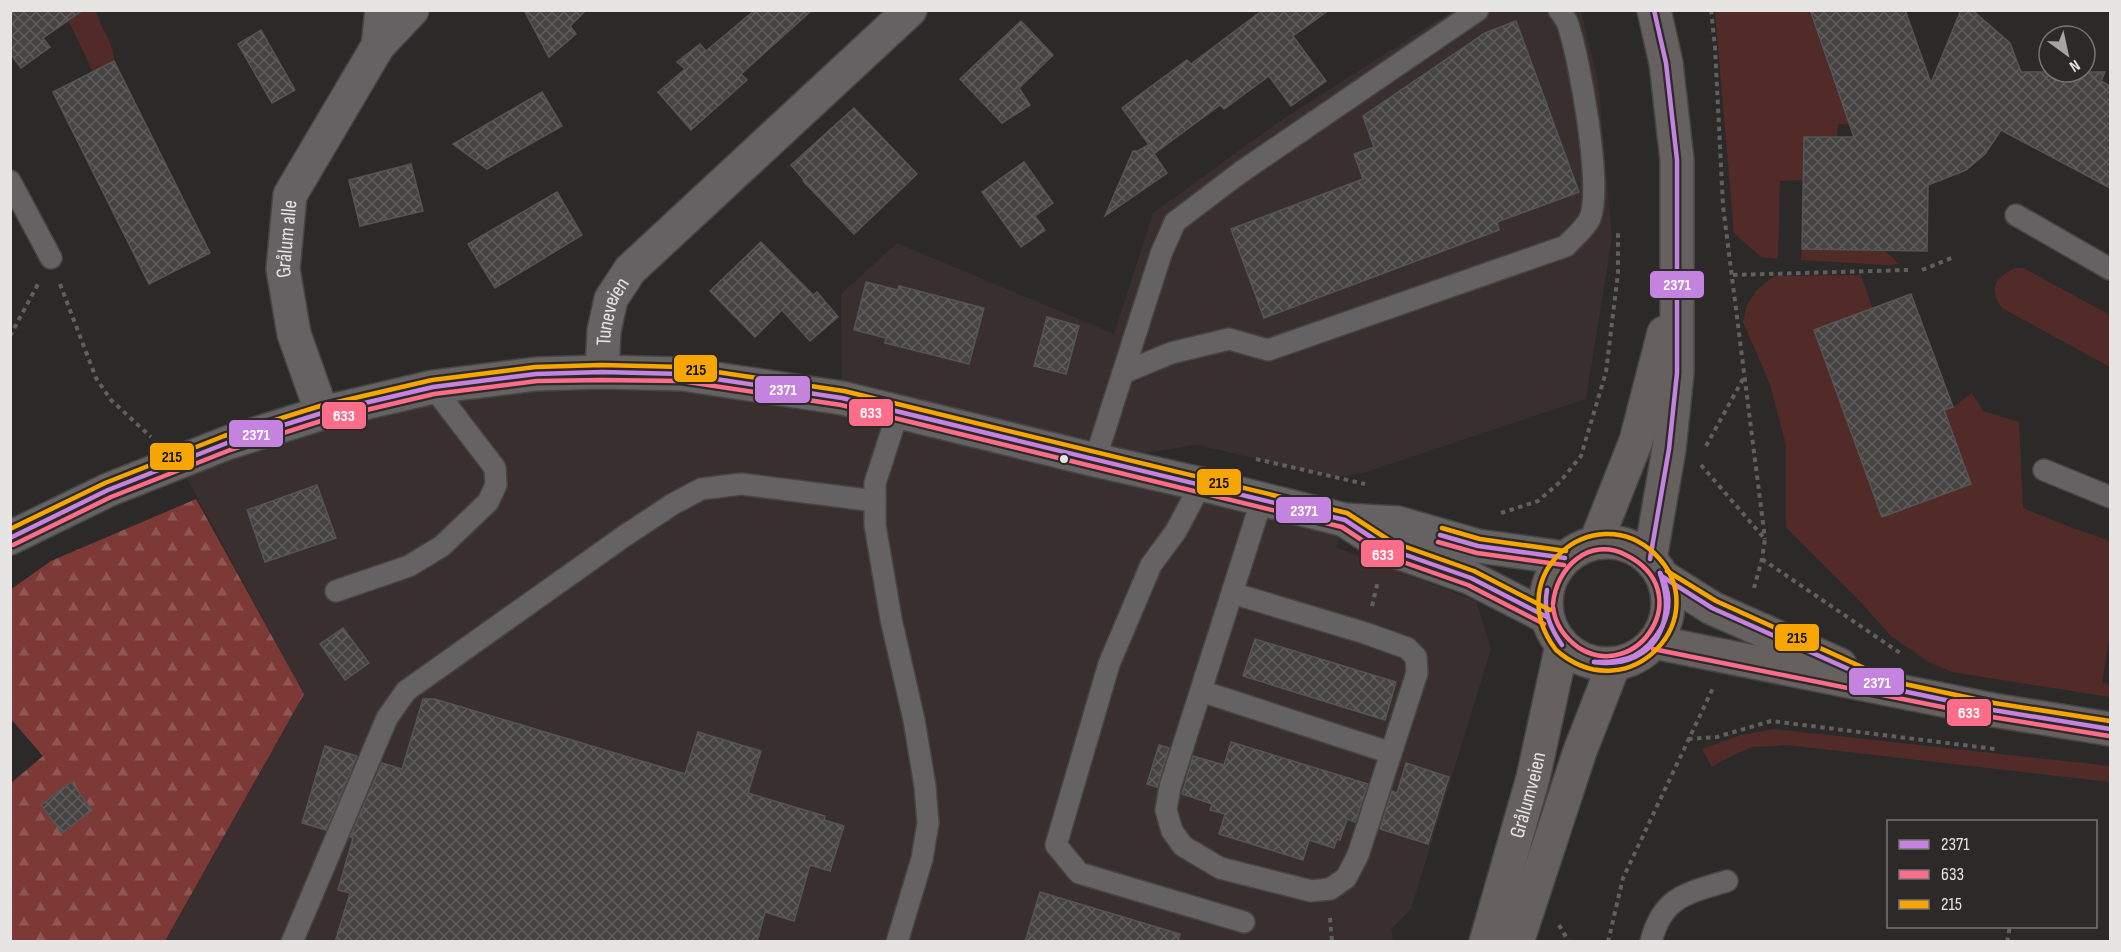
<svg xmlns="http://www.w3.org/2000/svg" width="2121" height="952" font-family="'Sofia Sans Condensed',sans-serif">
  <defs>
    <pattern id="forest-firs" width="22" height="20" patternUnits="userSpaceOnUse" patternTransform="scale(1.5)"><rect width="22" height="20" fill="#7d3936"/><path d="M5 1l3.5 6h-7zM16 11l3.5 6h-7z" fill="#8f5653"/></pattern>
    <pattern id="building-cross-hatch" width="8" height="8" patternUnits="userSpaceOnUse" patternTransform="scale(1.5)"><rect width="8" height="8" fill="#464443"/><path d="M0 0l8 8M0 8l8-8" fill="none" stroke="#615f5e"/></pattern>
  </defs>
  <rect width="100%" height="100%" fill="#2c2a29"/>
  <!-- built -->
  <polygon fill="#392f2e" points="1452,11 1581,11 1598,80 1612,237 1586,399 1363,473 1335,477 1197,445 1097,460 1345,520 1336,547 1476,601 1491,649 1411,909 1391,929 1393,941 165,942 304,694 178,462 322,413 602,372 842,398 841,294 897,243 1114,334 1153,213 1277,123"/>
  <!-- green -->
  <g fill="#522b28">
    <path d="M54,11H96C101,29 114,43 114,61L93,72L70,24Z"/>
    <polygon points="1715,11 1809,11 1838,94 1853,90 1884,123 1838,124 1837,137 1804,137 1803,180 1780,181 1778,259 1761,257 1734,233"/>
    <polygon points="1802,249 1884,250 1899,264 1885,265 1801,260"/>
    <path d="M2015,268H2023L2110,315V367L2002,308C1988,288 1995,278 2015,268Z"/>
    <polygon points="1861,275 1873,310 1814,330 1941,411 1953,407 1972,393 1983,411 2019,422 2023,508 2067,526 2110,541 2110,635 2102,683 2110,684 2110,697 1952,672 1929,662 1892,637 1855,596 1786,527 1786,445 1770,384 1743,322 1747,305 1756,291 1774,276"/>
    <polygon points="1774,729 2110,766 2110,782 1787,745 1752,747 1725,759 1712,767 1702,749 1741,735"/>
  </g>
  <!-- forest -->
  <polygon fill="url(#forest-firs)" points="196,499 304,694 165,941 11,941 11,783 43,756 11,719 10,590 51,561"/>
  <!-- building -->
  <g fill="url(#building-cross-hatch)" stroke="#565454" stroke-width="1.5">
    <polygon points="10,10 83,10 43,38 50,47 21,68 10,53"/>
    <polygon points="524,10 586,10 570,26 576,34 549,57"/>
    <polygon points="755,10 812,10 741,74 747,80 691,130 658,92 685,69 677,62 700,44 706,51"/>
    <polygon points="1263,10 1329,10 1293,36 1326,81 1291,106 1269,76 1224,109 1220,105 1155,153 1122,108 1187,60 1191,64"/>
    <polygon points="1810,10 1905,10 1931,83 1961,10 1972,10 2010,43 2021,72 2105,72 2101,81 2110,86 2110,188 2001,130 1985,154 1966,170 1928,185 1927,251 1802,249 1804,137 1854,137"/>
    <polygon points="1021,21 1053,55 1019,88 1030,105 1002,123 960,79"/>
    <polygon points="1516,21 1579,192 1497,222 1499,230 1264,318 1231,229 1363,179 1354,154 1374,147 1363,116 1485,33"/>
    <polygon points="261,30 295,90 272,103 238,44"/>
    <polygon points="114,61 210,253 149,284 53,92"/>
    <polygon points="542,92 562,126 502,160 487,169 453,144"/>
    <polygon points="854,108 917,174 854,234 803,181 804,180 791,165"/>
    <polygon points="1148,145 1167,173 1105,216 1133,151 1138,151"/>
    <polygon points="1024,162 1053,203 1035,216 1045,230 1021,247 982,192"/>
    <polygon points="411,164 423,211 360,226 349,180"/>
    <polygon points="557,192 582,235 495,288 468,244"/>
    <polygon points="761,242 813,295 817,292 838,317 810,341 782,310 755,337 710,291"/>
    <polygon points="866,282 898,290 899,286 984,308 969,364 885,343 886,338 854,330"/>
    <polygon points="1911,294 1953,407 1944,410 1971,484 1882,517 1814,330"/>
    <polygon points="1047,317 1079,326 1066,374 1034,366"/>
    <polygon points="317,485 336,538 265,562 247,510"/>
    <polygon points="343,628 369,663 345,680 320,644"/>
    <polygon points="1255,639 1396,682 1385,720 1243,676"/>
    <polygon points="423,699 435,699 685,774 698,732 761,751 748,793 825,816 824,820 844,826 830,871 810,865 794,921 765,912 757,942 335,942 350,893 338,890 353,838 350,837 382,763 402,769"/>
    <polygon points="1231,742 1368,784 1355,822 1347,819 1340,840 1337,839 1334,848 1309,840 1303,860 1219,834 1225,814 1210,810 1212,804 1182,794 1193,756 1224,765"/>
    <polygon points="1159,745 1169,748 1157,787 1147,784"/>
    <polygon points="325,746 357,756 326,830 302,823"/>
    <polygon points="1406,763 1449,777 1428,844 1380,829 1392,791 1397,793"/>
    <polygon points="71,782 92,810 62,833 41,805"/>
    <polygon points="1040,892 1180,934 1178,942 1025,942"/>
  </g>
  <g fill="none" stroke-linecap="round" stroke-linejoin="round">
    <defs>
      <g id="service">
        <polyline points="10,181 51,258"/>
        <polyline points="2016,215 2110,269"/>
        <path d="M1123,373L1171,353L1229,339L1268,350L1566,246C1573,238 1586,228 1590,218C1603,188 1579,54 1567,22C1565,18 1562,14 1559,10"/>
        <polyline points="1095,460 1161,254 1175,222 1241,172 1478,10"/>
        <polyline points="2044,470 2110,497"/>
        <polyline points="1201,484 1176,531 1151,565 1109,664 1056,845 1079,873 1244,922"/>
        <polyline points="336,591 409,566 442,546 488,502 496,485 495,468 433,387"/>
        <polyline points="1232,593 1365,633 1407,648 1416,657 1417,673 1358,855 1346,878 1330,889 1311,891 1220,868 1183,846 1172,831 1166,810 1170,787 1262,499"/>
        <polyline points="1201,691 1391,753"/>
        <polyline points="292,942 387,718 406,691 623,537 673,504 701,489 741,484 875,501"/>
        <polyline points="897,942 922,859 928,823 925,786 914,720 891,619 875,525 875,483 898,412"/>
        <path d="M1651,942C1662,896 1688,893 1727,881"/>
      </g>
      <g id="minor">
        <polyline points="378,46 412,10"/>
        <path id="s1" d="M602,372L604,331L611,299L630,270L910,10"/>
        <path id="s2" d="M322,413L294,334L283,269L290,195L378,46L382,10"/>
        <polyline points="1346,521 1389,549 1471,578 1547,617"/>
        <polyline points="10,538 108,490 227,443 322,413 433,387 536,374 602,372 682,374 842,398 1095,460 1201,484 1345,520 1398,523 1478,546 1565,558"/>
      </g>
      <g id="primary">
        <circle cx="1607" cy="603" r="61"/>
        <polyline points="1596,542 1636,441 1664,333"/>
        <polyline points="1650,559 1669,449 1677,373 1677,160 1666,63 1654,10"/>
        <polyline points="1663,577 1712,608 1840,665"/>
        <polyline points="1654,642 1993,710 2110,729"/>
        <path id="s3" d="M1486,942L1533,778L1562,645"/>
        <polyline points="1517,942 1580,751 1614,664"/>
      </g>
    </defs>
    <!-- service casing -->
    <use href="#service" stroke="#474544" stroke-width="24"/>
    <!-- minor casing -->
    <use href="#minor" stroke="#474544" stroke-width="36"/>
    <!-- primary casing -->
    <use href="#primary" stroke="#474544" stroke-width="36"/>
    <!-- path -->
    <g stroke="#62605f" stroke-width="4" stroke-dasharray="4.5 4.5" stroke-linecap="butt">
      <polyline points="1711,10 1715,47 1723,206 1765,539"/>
      <polyline points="1922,270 1954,257"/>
      <polyline points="1733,275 1908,270"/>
      <polyline points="60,284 96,378 111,400 151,437"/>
      <polyline points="10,336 38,284"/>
      <polyline points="1706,446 1743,379"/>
      <polyline points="1256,459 1365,484"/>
      <polyline points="1701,465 1765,539 1762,559 1754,588"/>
      <polyline points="1501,513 1538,501 1560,482 1581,456 1606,372 1618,273 1618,230"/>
      <polyline points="1762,559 1903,655"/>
      <polyline points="1372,606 1378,581"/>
      <polyline points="1688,739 1717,737 1771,721 1995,749"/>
      <polyline points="1330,918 1332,942"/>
      <polyline points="1559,925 1569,942"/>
      <polyline points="1608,942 1623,878 1713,688"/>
      <polyline points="2007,942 2010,926"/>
    </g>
    <!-- service -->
    <use href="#service" stroke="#646262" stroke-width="21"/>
    <!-- minor -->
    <use href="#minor" stroke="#646262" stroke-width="33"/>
    <!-- primary -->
    <use href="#primary" stroke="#66605f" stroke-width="33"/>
    <defs>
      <g id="bus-1">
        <polyline points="1440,535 1478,546 1565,558"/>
        <polyline points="10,538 108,490 227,443 322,413 433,387 536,374 602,372 682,374 842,398 1345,520 1389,549 1471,578 1547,617"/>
        <polyline points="1650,559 1669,449 1677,373 1677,160 1666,63 1654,10"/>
        <path d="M1660,573C1670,590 1671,609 1662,627"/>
        <path d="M1660,573C1666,592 1669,607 1662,627"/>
        <polyline points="1663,577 1712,608 1893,689 1993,710 2110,729"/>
        <path d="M1547,590C1543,611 1550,628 1562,645"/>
        <path d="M1594,662C1627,663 1645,656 1662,627"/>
        <path d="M1594,662C1623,666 1652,656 1662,627"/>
      </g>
      <g id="bus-2">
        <polyline points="1438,542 1477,553 1564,565"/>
        <polyline points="13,545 111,497 230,450 324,420 434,394 537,381 602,380 681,381 841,405 1342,527 1386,556 1468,585 1544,624"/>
        <path d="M1553,607C1555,625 1565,638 1579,648C1638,684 1699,591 1626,555C1589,536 1556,568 1553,604"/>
        <polyline points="1653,649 1992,717 2109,736"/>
      </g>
      <g id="bus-3">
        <polyline points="1442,528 1480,539 1566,551"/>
        <polyline points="10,529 105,483 224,436 320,406 432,380 535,367 602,365 683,367 844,391 1347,513 1392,542 1474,571 1550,610"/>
        <polyline points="1667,571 1716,601 1895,682 1994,703 2110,721"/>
        <path d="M1556,650C1499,575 1594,497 1654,553C1719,615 1630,714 1556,650"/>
      </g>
    </defs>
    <!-- bus-1 casing -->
    <use href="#bus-1" stroke="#2d2928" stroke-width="9"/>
    <!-- bus-2 casing -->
    <use href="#bus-2" stroke="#2d2928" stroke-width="9"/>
    <!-- bus-3 casing -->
    <use href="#bus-3" stroke="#2d2928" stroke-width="9"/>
    <!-- bus-1 -->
    <use href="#bus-1" stroke="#c483df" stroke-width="4.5"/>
    <!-- bus-2 -->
    <use href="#bus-2" stroke="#fb6d88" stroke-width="4.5"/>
    <!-- bus-3 -->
    <use href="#bus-3" stroke="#f7a600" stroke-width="4.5"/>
  </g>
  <!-- markers -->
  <circle fill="#e7e4e4" stroke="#2d2928" stroke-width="2" cx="1064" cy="459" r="5"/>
  <g text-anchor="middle" stroke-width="4.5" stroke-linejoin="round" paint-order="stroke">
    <!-- street labels -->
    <g font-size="21" fill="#e7e4e4" stroke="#2d2928">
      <text dy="7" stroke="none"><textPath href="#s2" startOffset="180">Grålum alle</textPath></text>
      <text dy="7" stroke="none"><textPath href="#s1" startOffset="62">Tuneveien</textPath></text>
      <text dy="7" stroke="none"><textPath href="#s3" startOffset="153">Grålumveien</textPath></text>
    </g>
  </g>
  <g stroke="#2d2928" stroke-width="2">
    <rect x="1649" y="270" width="56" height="29" rx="6" fill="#c483df"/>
    <rect x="673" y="354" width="45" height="29" rx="6" fill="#f7a600"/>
    <rect x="754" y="375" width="57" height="29" rx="6" fill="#c483df"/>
    <rect x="848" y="398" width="46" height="29" rx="6" fill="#fb6d88"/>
    <rect x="321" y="401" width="46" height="29" rx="6" fill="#fb6d88"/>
    <rect x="228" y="419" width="56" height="29" rx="6" fill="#c483df"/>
    <rect x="149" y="442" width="46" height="29" rx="6" fill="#f7a600"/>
    <rect x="1196" y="468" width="46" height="28" rx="6" fill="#f7a600"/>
    <rect x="1275" y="496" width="57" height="28" rx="6" fill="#c483df"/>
    <rect x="1360" y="539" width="45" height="29" rx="6" fill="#fb6d88"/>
    <rect x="1774" y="623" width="46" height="29" rx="6" fill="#f7a600"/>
    <rect x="1848" y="667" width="57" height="29" rx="6" fill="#c483df"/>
    <rect x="1946" y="698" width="46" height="29" rx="6" fill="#fb6d88"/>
  </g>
  <g font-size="16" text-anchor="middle" font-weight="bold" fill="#fff">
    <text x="1677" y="290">2371</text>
    <text x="783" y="395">2371</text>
    <text x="871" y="418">633</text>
    <text x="344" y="421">633</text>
    <text x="256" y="440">2371</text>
    <text x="1304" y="516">2371</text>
    <text x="1383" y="560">633</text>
    <text x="1877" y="688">2371</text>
    <text x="1969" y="718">633</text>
  </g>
  <g font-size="16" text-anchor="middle" font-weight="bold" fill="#111">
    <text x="696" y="375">215</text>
    <text x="172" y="462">215</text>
    <text x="1219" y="488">215</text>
    <text x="1797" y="643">215</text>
  </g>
  <!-- border -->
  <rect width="2121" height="952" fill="none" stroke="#e7e4e4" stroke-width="24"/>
  <!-- legend -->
  <rect x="1887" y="820" width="210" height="108" fill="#2d2928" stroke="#777473" stroke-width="1.5"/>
  <rect x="1899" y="840" width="30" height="9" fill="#c483df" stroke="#777473" stroke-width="1.5"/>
  <text x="1941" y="850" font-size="18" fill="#e7e4e4">2371</text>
  <rect x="1899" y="870" width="30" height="9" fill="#fb6d88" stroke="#777473" stroke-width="1.5"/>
  <text x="1941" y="880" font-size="18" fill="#e7e4e4">633</text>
  <rect x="1899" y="900" width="30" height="9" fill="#f7a600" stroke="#777473" stroke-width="1.5"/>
  <text x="1941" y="910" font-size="18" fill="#e7e4e4">215</text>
  <!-- north arrow -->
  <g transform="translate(2067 54) rotate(147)"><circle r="28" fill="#2d2928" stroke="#777473" stroke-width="1.5"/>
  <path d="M0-4.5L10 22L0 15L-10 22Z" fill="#a6a3a3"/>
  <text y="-9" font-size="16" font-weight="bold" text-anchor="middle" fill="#e7e4e4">N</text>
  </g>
</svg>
